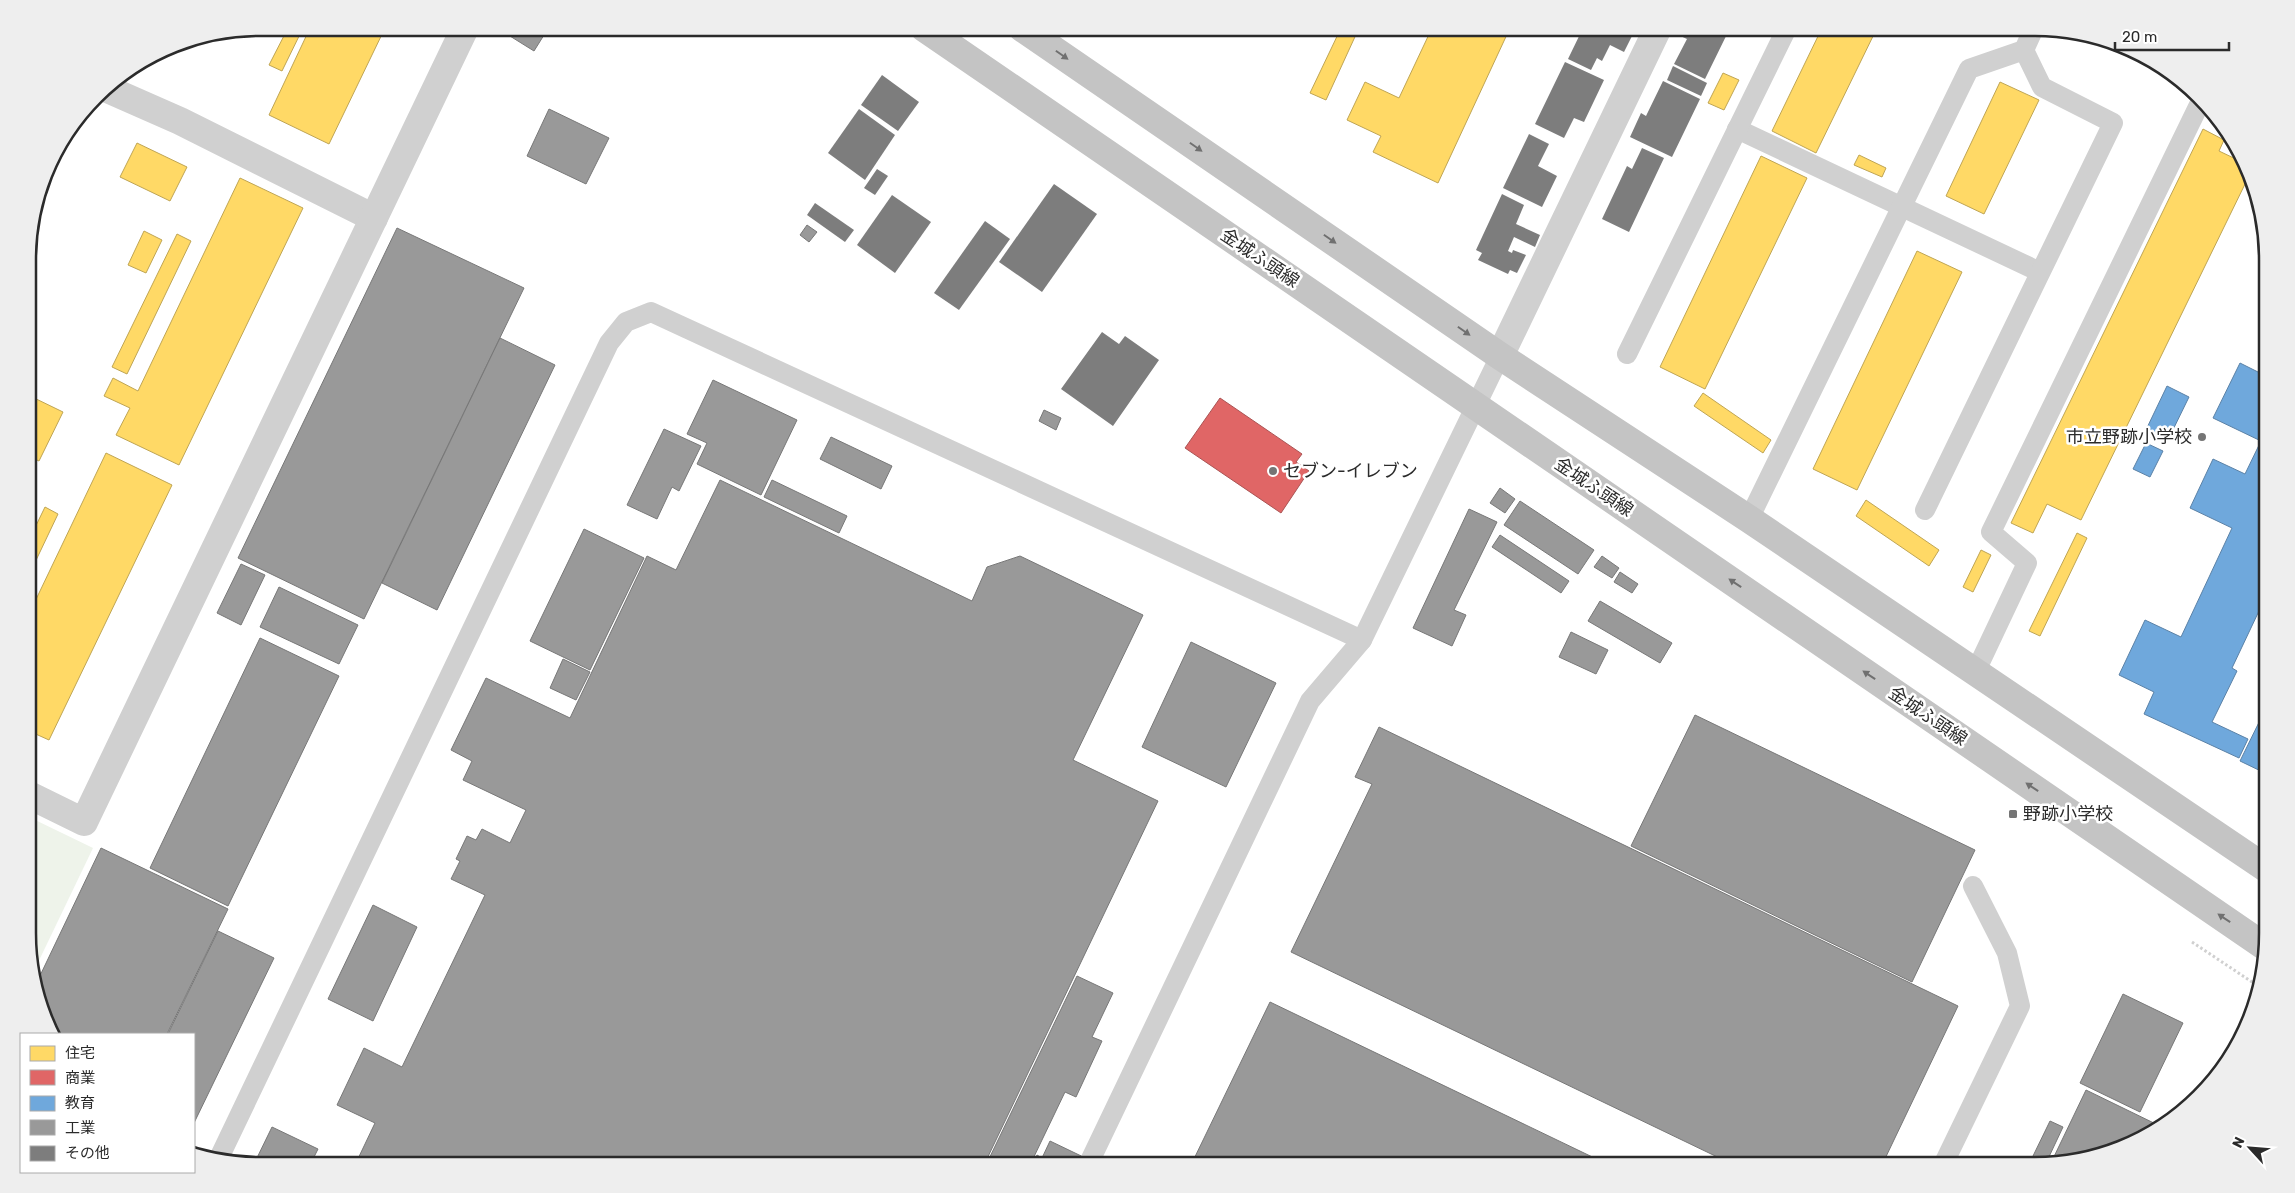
<svg xmlns="http://www.w3.org/2000/svg" width="2295" height="1193" font-family="Rubik,'Noto Sans JP',sans-serif">
  <rect width="100%" height="100%" fill="#fff"/>
  <!-- green -->
  <polygon fill="#eef3ea" points="29,817 93,848 33,973 30,963"/>
  <!-- homes -->
  <g fill="#ffd966" stroke="#bfa554">
    <polygon points="288,28 303,28 282,71 269,65"/>
    <polygon points="310,28 385,28 329,144 269,115"/>
    <polygon points="1341,28 1359,28 1326,100 1310,93"/>
    <polygon points="1432,28 1510,28 1438,183 1373,152 1381,136 1347,120 1365,82 1399,98"/>
    <polygon points="1822,28 1877,28 1816,153 1772,131"/>
    <polygon points="1723,73 1739,80 1724,110 1708,103"/>
    <polygon points="2000,82 2039,100 1984,214 1946,196"/>
    <polygon points="2203,129 2224,140 2219,151 2240,161 2247,180 2081,520 2047,504 2033,533 2011,523"/>
    <polygon points="137,143 187,167 170,201 120,177"/>
    <polygon points="1859,155 1886,168 1882,177 1854,165"/>
    <polygon points="1761,156 1807,178 1705,389 1660,367"/>
    <polygon points="240,178 303,208 179,465 116,435 130,408 104,396 113,378 138,391"/>
    <polygon points="144,231 162,240 146,273 128,265"/>
    <polygon points="177,234 191,241 127,374 112,367"/>
    <polygon points="1917,251 1962,272 1857,490 1813,469"/>
    <polygon points="1703,393 1771,440 1763,453 1694,406"/>
    <polygon points="28,395 63,412 39,461 28,456"/>
    <polygon points="106,453 172,485 49,740 29,731 29,614"/>
    <polygon points="1866,500 1939,550 1929,566 1856,516"/>
    <polygon points="45,507 58,514 29,575 29,540"/>
    <polygon points="2077,533 2087,538 2040,636 2029,631"/>
    <polygon points="1981,550 1991,555 1973,592 1963,587"/>
  </g>
  <!-- shops -->
  <polygon fill="#e06666" stroke="#aa5454" points="1220,398 1302,454 1296,462 1309,471 1281,513 1185,448"/>
  <!-- schools -->
  <g fill="#6fa8dc" stroke="#5b82a7">
    <polygon points="2240,363 2266,376 2267,594 2232,668 2237,671 2212,722 2248,739 2239,758 2144,714 2154,692 2119,675 2145,620 2181,637 2232,528 2190,508 2213,459 2245,474 2261,441 2213,418"/>
    <polygon points="2167,386 2189,397 2166,444 2144,434"/>
    <polygon points="2146,443 2163,451 2150,477 2133,469"/>
    <polygon points="2267,706 2267,774 2240,761"/>
  </g>
  <!-- industry -->
  <g fill="#999" stroke="#787878">
    <polygon points="497,28 531,28 544,35 534,51"/>
    <polygon points="549,109 609,138 586,184 527,156"/>
    <polygon points="807,225 817,232 809,242 800,235"/>
    <polygon points="397,228 524,288 364,619 238,558"/>
    <polygon points="500,338 555,365 437,610 382,583"/>
    <polygon points="713,380 797,420 761,495 697,464 707,443 687,434"/>
    <polygon points="1044,410 1061,418 1056,430 1039,421"/>
    <polygon points="664,429 701,446 679,491 672,487 657,519 627,505"/>
    <polygon points="831,437 892,466 881,489 820,459"/>
    <polygon points="720,480 972,601 987,567 1020,556 1143,615 1073,760 1158,801 984,1165 355,1165 375,1123 337,1105 364,1048 402,1067 485,895 451,879 460,861 456,859 467,836 476,840 482,829 510,843 526,810 463,780 472,761 451,750 486,678 570,718 647,556 676,570"/>
    <polygon points="772,480 847,516 839,533 764,497"/>
    <polygon points="1500,488 1515,499 1505,513 1490,503"/>
    <polygon points="1520,501 1594,550 1578,574 1504,525"/>
    <polygon points="1469,509 1497,522 1454,610 1466,615 1452,646 1413,628"/>
    <polygon points="584,529 644,558 590,670 530,641"/>
    <polygon points="1500,535 1569,581 1561,593 1492,547"/>
    <polygon points="1602,556 1619,568 1612,578 1594,567"/>
    <polygon points="241,564 265,575 241,625 217,613"/>
    <polygon points="1620,572 1638,584 1632,593 1614,582"/>
    <polygon points="279,587 358,625 339,664 260,627"/>
    <polygon points="1600,601 1672,643 1660,663 1588,621"/>
    <polygon points="1571,632 1608,650 1596,674 1559,657"/>
    <polygon points="260,638 339,676 228,906 150,868"/>
    <polygon points="1191,642 1276,683 1226,787 1142,747"/>
    <polygon points="563,659 590,672 576,700 550,688"/>
    <polygon points="1695,715 1975,850 1912,982 1631,846"/>
    <polygon points="1379,727 1958,1006 1882,1165 1734,1165 1291,952 1372,784 1355,777"/>
    <polygon points="101,848 228,909 167,1034 56,1034 37,982"/>
    <polygon points="373,905 417,927 373,1021 328,999"/>
    <polygon points="218,931 274,958 194,1123 194,1034 168,1034"/>
    <polygon points="1077,976 1113,993 1092,1037 1102,1041 1076,1097 1065,1092 1030,1165 986,1165"/>
    <polygon points="2123,994 2183,1023 2140,1112 2080,1083"/>
    <polygon points="1270,1002 1609,1165 1191,1165"/>
    <polygon points="2086,1090 2162,1127 2109,1153 2050,1165"/>
    <polygon points="2050,1121 2063,1127 2047,1161 2033,1156"/>
    <polygon points="272,1127 318,1149 310,1165 254,1164"/>
    <polygon points="1050,1141 1100,1165 1032,1165 1037,1155 1042,1158"/>
  </g>
  <!-- building -->
  <g fill="#7d7d7d">
    <polygon points="1583,28 1636,28 1624,52 1610,45 1602,61 1597,58 1591,70 1568,59"/>
    <polygon points="1679,28 1730,28 1705,79 1674,64 1687,39 1676,34"/>
    <polygon points="1565,62 1604,80 1584,122 1574,118 1564,138 1535,124"/>
    <polygon points="1673,66 1707,83 1701,96 1667,80"/>
    <polygon points="882,75 919,102 898,131 861,105"/>
    <polygon points="1663,81 1700,99 1672,157 1630,137 1641,113 1646,116"/>
    <polygon points="859,109 895,135 865,180 828,153"/>
    <polygon points="1529,134 1549,144 1538,166 1557,176 1542,207 1503,188"/>
    <polygon points="1642,148 1664,158 1629,232 1602,219 1627,166 1632,169"/>
    <polygon points="877,169 888,176 875,195 864,188"/>
    <polygon points="1054,184 1097,214 1042,292 999,262"/>
    <polygon points="1502,194 1524,205 1516,224 1540,235 1535,247 1514,237 1508,251 1512,253 1513,250 1526,255 1517,273 1510,270 1508,274 1478,260 1482,253 1476,250"/>
    <polygon points="892,195 931,222 895,273 857,245"/>
    <polygon points="815,203 854,230 845,242 807,215"/>
    <polygon points="985,221 1010,239 959,310 934,293"/>
    <polygon points="1102,332 1119,344 1125,336 1159,360 1113,426 1061,389"/>
  </g>
  <g fill="none" stroke-linecap="round" stroke-linejoin="round">
    <!-- path -->
    <polyline stroke="#d0d0d0" stroke-width="3" stroke-dasharray="2.5 2.5" stroke-linecap="butt" points="2192,942 2255,984"/>
    <!-- lane -->
    <g stroke="#d0d0d0" stroke-width="20">
      <polyline points="1737,129 2040,272"/>
      <polyline points="1627,354 1787,28"/>
      <polyline points="1925,510 2113,123 2042,87 2024,50"/>
      <polyline points="1749,519 1969,69 2024,50 2034,28"/>
      <polyline points="1975,673 2027,563 1991,532 2199,105"/>
      <polyline points="220,1156 609,343 626,322 651,312 1362,640"/>
      <polyline points="1088,1165 1310,701 1362,640 1500,356"/>
      <polyline points="1943,1165 2020,1006 2007,953 1973,886"/>
    </g>
    <!-- street -->
    <g stroke="#d0d0d0" stroke-width="28">
      <polyline points="105,88 180,121 374,218"/>
      <polyline points="1500,356 1658,28"/>
      <polyline points="29,795 84,822 465,28"/>
    </g>
    <!-- primary -->
    <g stroke="#c4c4c4" stroke-width="28">
      <polyline points="924,28 2264,946"/>
      <polyline points="1022,28 1500,356 1749,519 2267,869"/>
    </g>
  </g>
  <!-- one-way arrows -->
  <defs><path id="oneway-solid" d="M-6-.8H1V-3.2L6.5 0L1 3.2V.8H-6Z" transform="scale(1.25)"/></defs>
  <g fill="#707070">
    <use href="#oneway-solid" transform="translate(1062 55) rotate(35)"/>
    <use href="#oneway-solid" transform="translate(1196 147) rotate(35)"/>
    <use href="#oneway-solid" transform="translate(1330 239) rotate(35)"/>
    <use href="#oneway-solid" transform="translate(1464 331) rotate(35)"/>
    <use href="#oneway-solid" transform="translate(1735 583) rotate(-146)"/>
    <use href="#oneway-solid" transform="translate(1869 675) rotate(-146)"/>
    <use href="#oneway-solid" transform="translate(2032 787) rotate(-146)"/>
    <use href="#oneway-solid" transform="translate(2224 918) rotate(-146)"/>
  </g>
  <!-- markers -->
  <g fill="#757575" stroke="#fff" stroke-width="2">
    <circle cx="2202" cy="437" r="5"/>
    <circle cx="1273" cy="471" r="5"/>
    <rect x="2008" y="809" width="10" height="10" rx="2.5"/>
  </g>
  <g text-anchor="middle" stroke-width="5" stroke-linejoin="round" paint-order="stroke">
    <!-- street labels -->
    <g font-size="18" fill="#2b2b2b" stroke="#fff">
      <text transform="translate(1260 258) rotate(34)" y="6">金城ふ頭線</text>
      <text transform="translate(1594 487) rotate(34)" y="6">金城ふ頭線</text>
      <text transform="translate(1928 716) rotate(34)" y="6">金城ふ頭線</text>
    </g>
    <!-- poi labels -->
    <g font-size="18" fill="#2b2b2b" stroke="#fff" text-anchor="start">
      <text x="2192" y="443" text-anchor="end">市立野跡小学校</text>
      <text x="1283" y="477">セブン-イレブン</text>
      <text x="2023" y="820">野跡小学校</text>
    </g>
  </g>
  <!-- crop -->
  <path d="M0 0H2295V1193H0ZM260 36H2035A224 224 0 0 1 2259 260V933A224 224 0 0 1 2035 1157H260A224 224 0 0 1 36 933V260A224 224 0 0 1 260 36Z" fill="#eee" fill-rule="evenodd"/>
  <path fill="none" stroke="#2b2b2b" stroke-width="2.5" d="M260 36H2035A224 224 0 0 1 2259 260V933A224 224 0 0 1 2035 1157H260A224 224 0 0 1 36 933V260A224 224 0 0 1 260 36Z"/>
  <!-- legend -->
  <rect x="20" y="1033" width="175" height="140" fill="#ffffff" stroke="#aaaaaa"/>
  <rect x="30" y="1046" width="25" height="15" fill="#ffd966" stroke="#aaaaaa"/>
  <text x="65" y="1058" font-size="15" fill="#2b2b2b">住宅</text>
  <rect x="30" y="1070" width="25" height="15" fill="#e06666" stroke="#aaaaaa"/>
  <text x="65" y="1083" font-size="15" fill="#2b2b2b">商業</text>
  <rect x="30" y="1096" width="25" height="15" fill="#6fa8dc" stroke="#aaaaaa"/>
  <text x="65" y="1108" font-size="15" fill="#2b2b2b">教育</text>
  <rect x="30" y="1120" width="25" height="15" fill="#999999" stroke="#aaaaaa"/>
  <text x="65" y="1133" font-size="15" fill="#2b2b2b">工業</text>
  <rect x="30" y="1146" width="25" height="15" fill="#7d7d7d" stroke="#aaaaaa"/>
  <text x="65" y="1158" font-size="15" fill="#2b2b2b">その他</text>
  <!-- north arrow -->
  <g transform="translate(2250 1148) rotate(296)" stroke="#ffffff" stroke-width="4" paint-order="stroke">
  <path d="M0-4L9 19L0 12L-9 19Z" fill="#2b2b2b"/>
  <text y="-8" font-size="14" font-weight="bold" text-anchor="middle" fill="#2b2b2b">N</text>
  </g>
  <!-- scale -->
  <path d="M2115 42v8h114v-8" fill="none" stroke="#2b2b2b" stroke-width="2.5"/>
  <text x="2122" y="42" font-size="15" fill="#2b2b2b" stroke="#ffffff" stroke-width="4" paint-order="stroke">20 m</text>
</svg>
